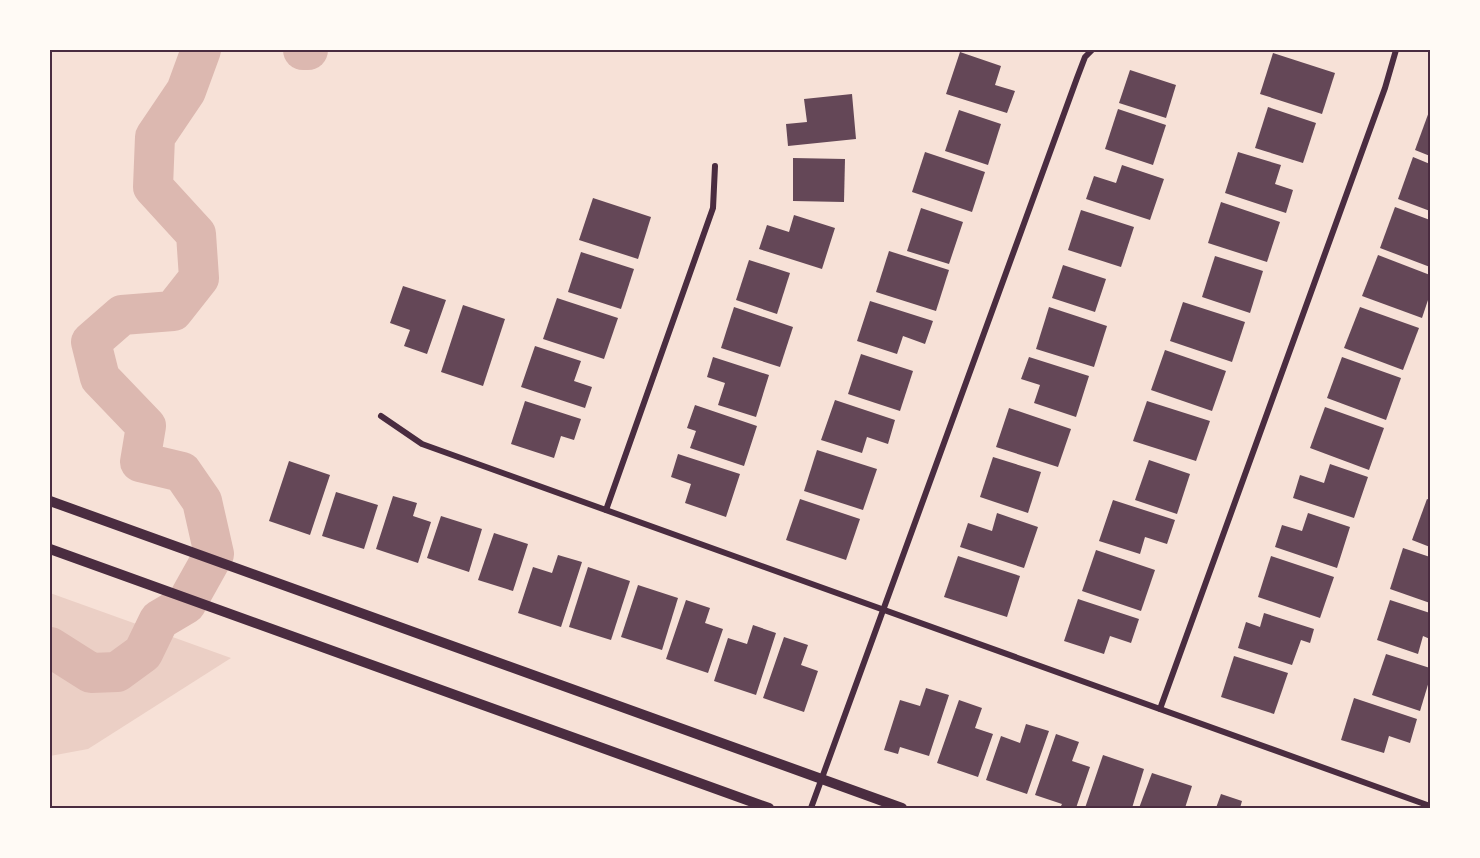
<svg xmlns="http://www.w3.org/2000/svg" width="1480" height="858" font-family="Roboto,sans-serif">
  <rect width="100%" height="100%" fill="#f7e1d7"/>
  <!-- green -->
  <polygon fill="#ebcfc5" points="50,593 231,658 88,749 50,756"/>
  <g fill="none" stroke-linecap="round" stroke-linejoin="round">
    <!-- river -->
    <g stroke="#dcb8b0" stroke-width="40">
      <polyline points="303,50 308,50"/>
      <polyline points="50,647 91,673 117,672 143,653 159,620 186,604 214,554 202,501 182,472 140,462 146,426 100,378 91,342 122,315 173,311 199,278 196,234 153,187 155,137 186,91 201,50"/>
    </g>
  </g>
  <!-- building -->
  <g fill="#644757">
    <polygon points="960,52 1001,66 995,85 1015,91 1007,113 946,94"/>
    <polygon points="1273,53 1335,73 1322,114 1260,94"/>
    <polygon points="1130,70 1176,85 1166,118 1119,103"/>
    <polygon points="852,94 856,139 788,146 786,124 807,122 804,99"/>
    <polygon points="1268,107 1316,123 1303,163 1255,148"/>
    <polygon points="1118,109 1166,125 1153,165 1105,149"/>
    <polygon points="1430,109 1430,156 1415,150"/>
    <polygon points="959,110 1001,124 988,165 945,151"/>
    <polygon points="925,152 985,172 972,212 912,192"/>
    <polygon points="1238,152 1281,165 1275,184 1293,190 1286,213 1225,193"/>
    <polygon points="1413,157 1430,164 1430,211 1398,199"/>
    <polygon points="793,158 845,159 844,202 793,201"/>
    <polygon points="1122,165 1164,179 1150,220 1086,199 1094,176 1116,183"/>
    <polygon points="593,198 651,217 638,259 579,240"/>
    <polygon points="1221,202 1280,222 1267,262 1208,243"/>
    <polygon points="1395,207 1430,220 1430,267 1380,248"/>
    <polygon points="921,208 963,222 949,264 907,251"/>
    <polygon points="1081,210 1134,227 1121,267 1068,250"/>
    <polygon points="794,215 835,228 822,269 759,249 767,225 789,232"/>
    <polygon points="889,251 949,270 936,311 876,292"/>
    <polygon points="581,252 634,269 621,309 568,292"/>
    <polygon points="1378,255 1430,275 1430,294 1422,318 1362,296"/>
    <polygon points="1215,256 1263,271 1250,313 1202,297"/>
    <polygon points="749,260 790,273 777,314 736,300"/>
    <polygon points="1063,265 1106,279 1095,312 1052,298"/>
    <polygon points="403,286 446,300 427,354 404,346 410,330 390,323"/>
    <polygon points="557,298 618,318 604,359 543,339"/>
    <polygon points="870,301 933,321 925,344 903,336 897,354 857,341"/>
    <polygon points="1183,302 1245,322 1232,362 1170,341"/>
    <polygon points="463,305 505,319 483,386 441,372"/>
    <polygon points="734,307 793,327 780,367 721,348"/>
    <polygon points="1049,307 1107,326 1094,367 1036,349"/>
    <polygon points="1360,307 1419,328 1403,370 1344,348"/>
    <polygon points="535,346 581,361 574,381 592,387 585,408 521,387"/>
    <polygon points="1165,350 1226,371 1212,411 1151,390"/>
    <polygon points="861,354 913,371 900,411 848,394"/>
    <polygon points="713,357 769,375 756,417 718,405 725,383 707,377"/>
    <polygon points="1029,357 1089,376 1076,417 1034,403 1040,385 1021,379"/>
    <polygon points="1342,357 1401,378 1386,420 1327,398"/>
    <polygon points="835,400 895,420 888,444 867,437 862,453 821,440"/>
    <polygon points="525,401 581,419 574,440 561,436 554,458 511,444"/>
    <polygon points="1147,401 1210,421 1196,461 1133,441"/>
    <polygon points="695,405 757,426 744,466 690,448 696,431 687,428"/>
    <polygon points="1325,407 1384,428 1369,470 1310,448"/>
    <polygon points="1009,408 1071,429 1058,467 996,447"/>
    <polygon points="817,450 877,469 863,510 804,491"/>
    <polygon points="678,454 740,474 726,517 685,503 691,484 671,477"/>
    <polygon points="993,457 1041,472 1028,513 980,497"/>
    <polygon points="1149,460 1190,474 1177,514 1135,500"/>
    <polygon points="289,461 330,475 310,535 269,521"/>
    <polygon points="1330,464 1368,477 1354,518 1293,498 1300,475 1324,483"/>
    <polygon points="336,492 378,505 364,549 322,536"/>
    <polygon points="393,496 417,503 413,516 431,522 418,563 376,549"/>
    <polygon points="800,499 860,519 846,560 786,540"/>
    <polygon points="1427,499 1430,500 1430,547 1412,540"/>
    <polygon points="1113,500 1175,520 1167,544 1145,537 1140,554 1099,541"/>
    <polygon points="997,513 1038,527 1024,568 960,547 968,523 992,531"/>
    <polygon points="1308,513 1350,527 1337,568 1275,547 1282,525 1302,531"/>
    <polygon points="441,516 482,529 469,572 427,558"/>
    <polygon points="494,533 528,544 513,591 478,580"/>
    <polygon points="1403,548 1430,557 1430,603 1390,589"/>
    <polygon points="1096,550 1155,570 1141,611 1082,591"/>
    <polygon points="558,555 582,562 561,627 518,613 533,567 552,573"/>
    <polygon points="958,556 1020,576 1007,617 944,597"/>
    <polygon points="1271,556 1334,577 1320,618 1258,597"/>
    <polygon points="588,567 630,581 611,640 569,627"/>
    <polygon points="638,585 678,598 662,650 621,637"/>
    <polygon points="1078,599 1139,619 1131,643 1110,636 1104,654 1064,641"/>
    <polygon points="686,600 710,608 705,623 723,629 708,673 666,659"/>
    <polygon points="1390,600 1430,613 1430,639 1423,636 1418,654 1377,640"/>
    <polygon points="1264,613 1314,629 1310,643 1301,640 1292,665 1238,648 1246,622 1260,627"/>
    <polygon points="753,625 776,633 756,695 714,681 728,638 747,644"/>
    <polygon points="784,637 808,645 801,665 818,671 804,712 763,698"/>
    <polygon points="1386,654 1430,668 1430,678 1420,711 1372,695"/>
    <polygon points="1234,656 1288,673 1274,714 1221,697"/>
    <polygon points="926,688 949,695 929,756 900,747 898,754 884,750 900,700 920,706"/>
    <polygon points="1354,698 1417,719 1410,743 1389,736 1384,753 1341,740"/>
    <polygon points="959,700 982,708 975,728 993,734 978,777 937,763"/>
    <polygon points="1026,724 1049,731 1027,794 986,780 1001,736 1020,743"/>
    <polygon points="1056,734 1079,742 1072,761 1090,767 1076,808 1060,808 1062,804 1035,795"/>
    <polygon points="1103,755 1144,769 1132,808 1085,808"/>
    <polygon points="1152,773 1192,786 1185,808 1139,808"/>
    <polygon points="1221,794 1242,801 1240,808 1216,808"/>
  </g>
  <g fill="none" stroke-linecap="round" stroke-linejoin="round">
    <!-- minor -->
    <g stroke="#4a2c40" stroke-width="6">
      <polyline points="381,416 422,444 1430,806"/>
      <polyline points="606,510 713,208 715,166"/>
      <polyline points="1160,709 1385,88 1396,50"/>
      <polyline points="811,808 1077,78 1085,57 1092,50"/>
    </g>
    <!-- tertiary -->
    <g stroke="#4a2c40" stroke-width="10">
      <polyline points="50,501 902,808"/>
      <polyline points="50,549 769,808"/>
    </g>
  </g>
  <!-- border -->
  <rect width="1480" height="858" fill="none" stroke="#fffaf5" stroke-width="102"/>
  <rect x="51" y="51" width="1378" height="756" fill="none" stroke="#4a2c40" stroke-width="2"/>
</svg>
